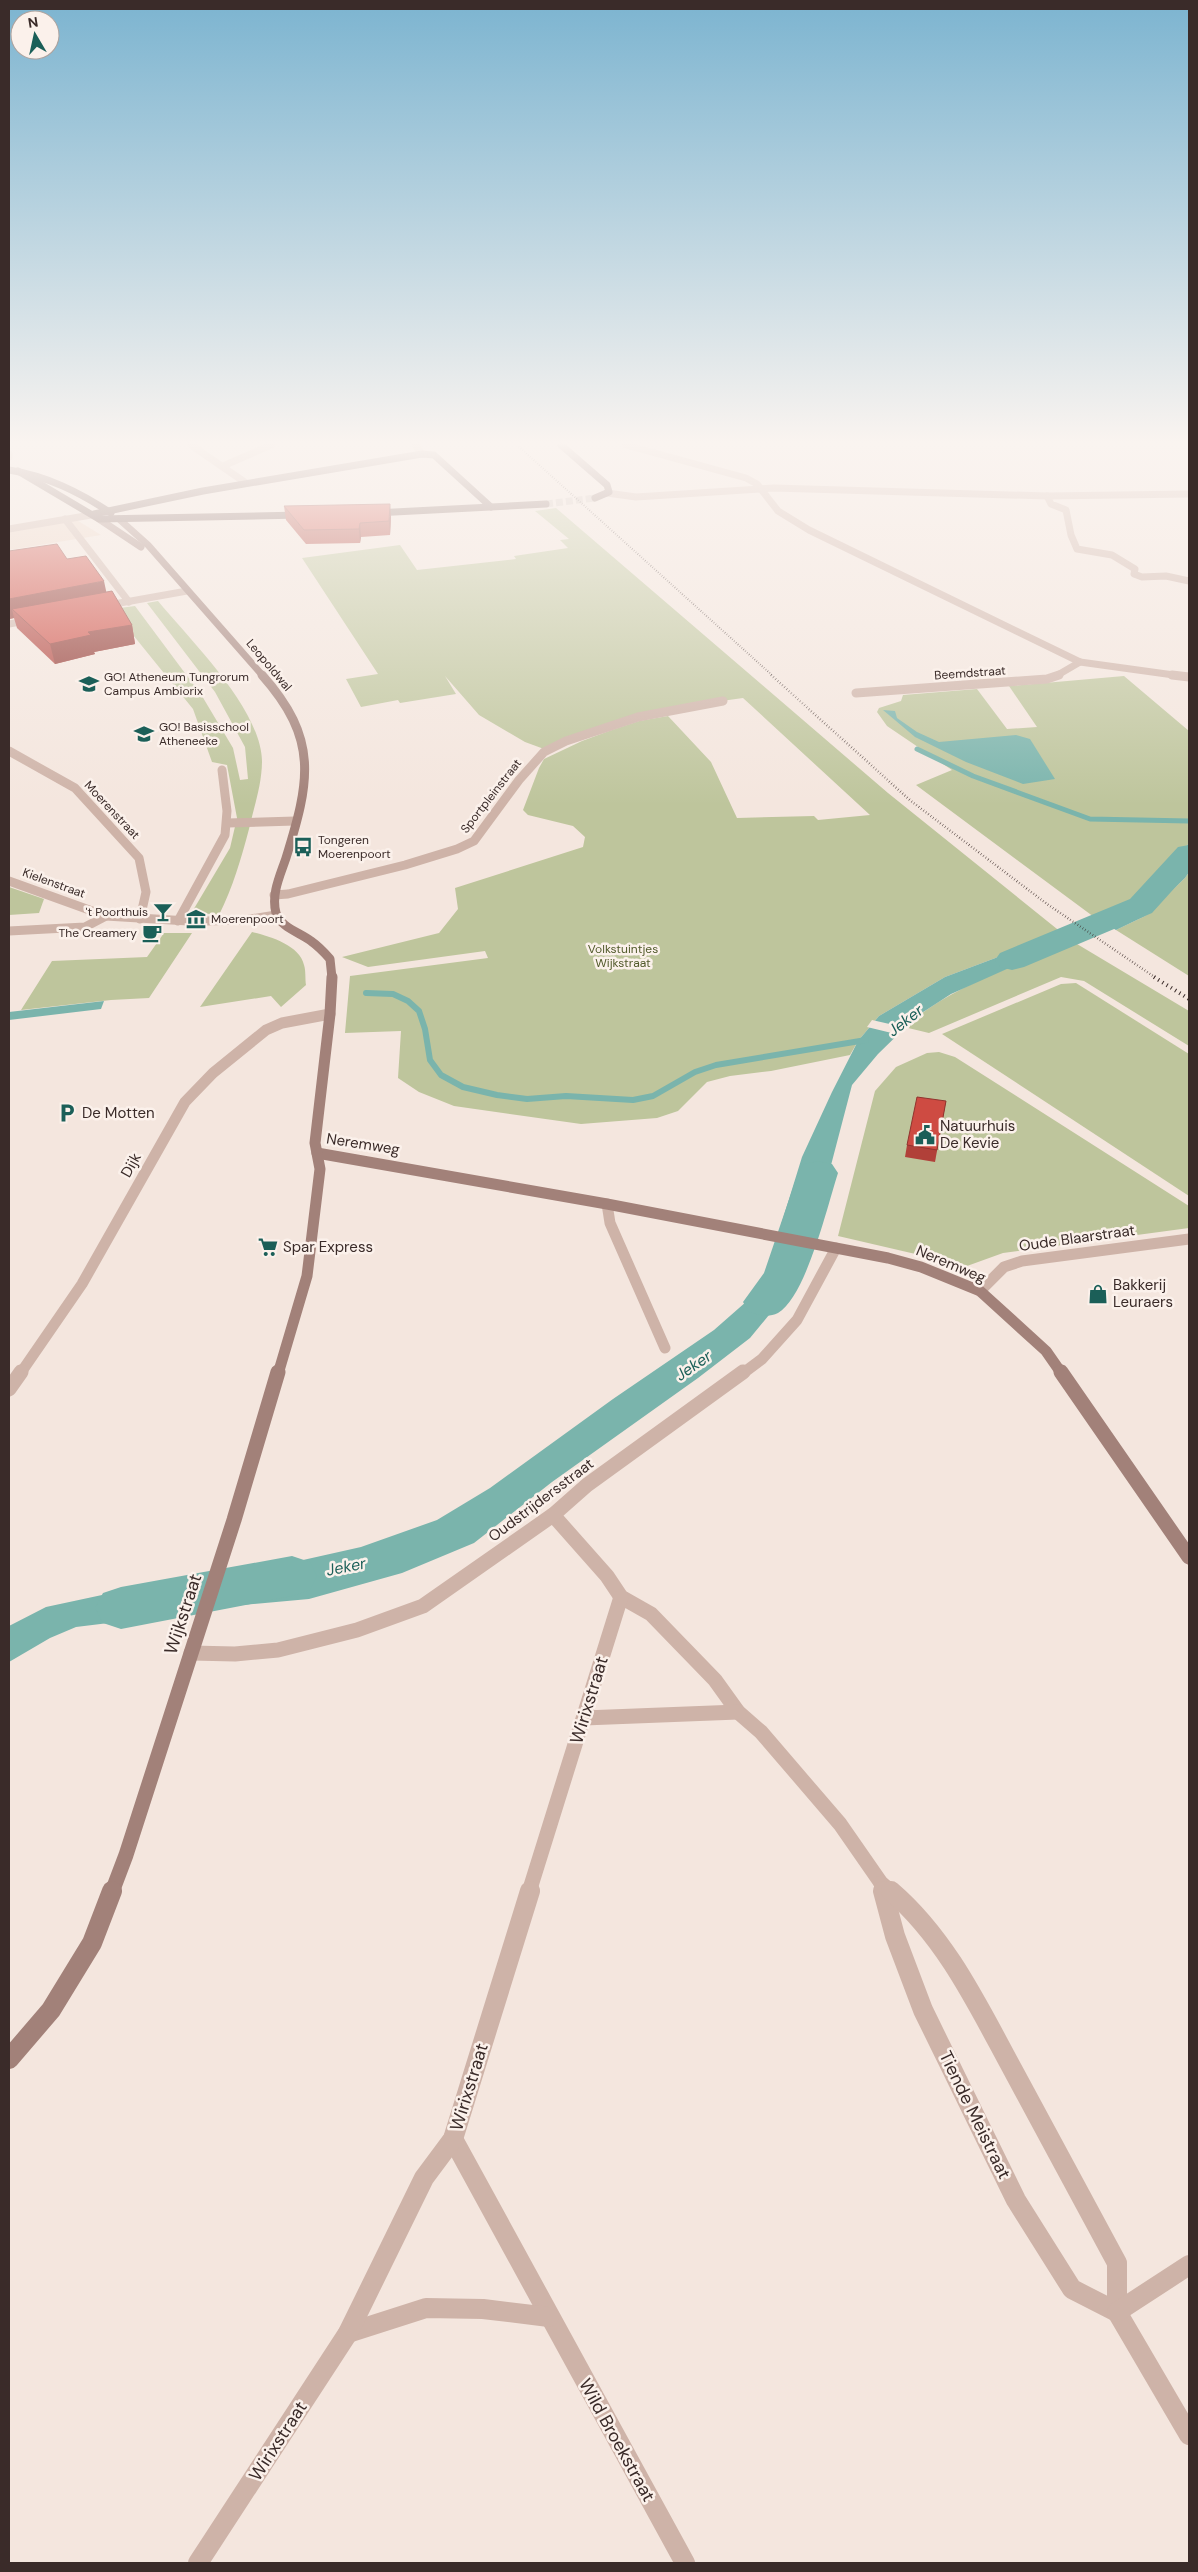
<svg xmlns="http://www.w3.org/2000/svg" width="1198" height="2572" font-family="'DM Sans',sans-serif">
  <rect width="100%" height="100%" fill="#f4e6de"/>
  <!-- green -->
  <g fill="#bec59c">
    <polygon points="556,508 888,793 1062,933 945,977 879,1016 858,1041 850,1055 771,1071 730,1076 707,1082 678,1111 657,1118 581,1124 454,1106 419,1092 398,1078 401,1031 345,1033 350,976 488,958 485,951 368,967 342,957 439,933 458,909 455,888 583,847 585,837 573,826 528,815 523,810 539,768 544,759 582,741 609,731 639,721 668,716 711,762 737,818 814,816 818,820 870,815 743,698 657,710 544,749 525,742 479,715 445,676 456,694 400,703 398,700 361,707 346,679 378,674 302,558 400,545 417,570 516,559 514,556 568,548 560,540 569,539 535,511"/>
    <path d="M158,601C191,641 261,709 262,761C262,784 254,807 249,829C241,859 233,887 219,915L192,912L230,848L237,818L227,765L212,762L193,709L112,609L135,606L202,696L233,748L240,780L248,779L245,747L215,692L147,603Z"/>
    <polygon points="1124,676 1189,731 1189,843 1167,870 1136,899 1094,917 916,785 952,770 887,726 877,712 879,708 901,701 903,695 977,689 1007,729 1037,727 1009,686"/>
    <polygon points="1189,872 1189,976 1116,930 1145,916 1185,878"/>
    <polygon points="9,887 44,899 39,913 9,915"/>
    <path d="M252,932C269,936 300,945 304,965C306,971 305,979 306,985L281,1007L271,996L200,1007Z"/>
    <polygon points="164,933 192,933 149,998 111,1000 21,1010 52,961 147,957"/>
    <path d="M1077,944L1189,1011V1046L1084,981L1061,977L929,1033L904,1027C954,985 1016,964 1077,944Z"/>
    <polygon points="1076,983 1189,1054 1189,1196 942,1034 1061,984"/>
    <polygon points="939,1052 955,1057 1189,1206 1189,1228 1003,1253 967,1266 838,1236 875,1091 896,1067 927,1053"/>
  </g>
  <!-- plaza -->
  <polygon fill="#edd4c4" points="75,519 101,535 9,550 9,530"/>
  <!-- water -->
  <g fill="#7ab4ac">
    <polygon points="883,710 895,711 897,718 917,732 939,742 1016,735 1030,739 1055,779 1023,784 966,762 915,737"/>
    <polygon points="1189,843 1189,872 1185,878 1145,916 1116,930 1094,917 1137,899 1167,870"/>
    <polygon points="1062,933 1077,944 1018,964 951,994 917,1016 878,1054 852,1085 814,1230 781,1225 802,1157 832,1092 858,1041 879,1016 945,977"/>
    <polygon points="104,1001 101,1009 9,1020 9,1012"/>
    <polygon points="782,1249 812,1255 792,1287 750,1338 698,1378 552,1482 474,1543 402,1573 309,1599 232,1606 236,1575 361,1547 437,1520 490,1488 613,1399 714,1330 755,1294"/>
    <polygon points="183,1583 174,1615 76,1627 50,1638 9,1662 9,1626 46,1607 116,1592"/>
  </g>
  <!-- pier -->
  <polygon fill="#f4e6de" points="872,1020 907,1028 900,1035 867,1027"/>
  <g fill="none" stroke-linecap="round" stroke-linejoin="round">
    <!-- stream-far1 -->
    <polyline stroke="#7ab4ac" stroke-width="5" points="917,749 973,776 1090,819 1189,821"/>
    <!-- stream -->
    <polyline stroke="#7ab4ac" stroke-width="6" points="366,993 393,994 408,1001 419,1011 425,1029 430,1060 441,1075 463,1087 497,1095 527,1099 566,1096 633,1100 653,1096 695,1072 716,1065 866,1040"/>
    <!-- river -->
    <g fill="#7ab4ac" fill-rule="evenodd">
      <polygon points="1189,845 1189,872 1152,913 1024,967 1012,970 1000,967 995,960 1000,953 1130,899 1178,847"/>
      <path d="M818,1161L832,1164L838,1173C828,1204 806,1297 778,1313C768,1318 759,1315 749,1312L743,1302L764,1273L798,1173L804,1164Z"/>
      <polygon points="292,1556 310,1562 317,1576 310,1590 292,1596 121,1629 103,1623 95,1608 103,1593 121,1587"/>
    </g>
    <!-- street-tunnel -->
    <polyline stroke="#cfc1ba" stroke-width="9" stroke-dasharray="9 4.5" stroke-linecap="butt" points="188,921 206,921"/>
    <!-- primary-tunnel -->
    <polyline stroke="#cfc1ba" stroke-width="7" stroke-dasharray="7 3" stroke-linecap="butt" points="546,504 595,498"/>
    <!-- street-far4 -->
    <g stroke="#ceb3a8" stroke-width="7">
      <polyline points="191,445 246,483"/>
      <polyline points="415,445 422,454"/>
      <polyline points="626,445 746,478 757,484 778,511 809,530 1080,662 1181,676"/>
      <polyline points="9,454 9,457"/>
      <polyline points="223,466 271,445"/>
      <polyline points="607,493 636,497 774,488 1047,496 1189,494"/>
      <polyline points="1047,496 1051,504 1066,510 1071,535 1077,549 1112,555 1135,569 1134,574 1142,577 1166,576 1189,581"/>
      <polyline points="65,519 129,602"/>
      <polyline points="9,529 91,515"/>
      <polyline points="103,606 187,591"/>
      <polyline points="9,624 32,620"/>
      <polyline points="1056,676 1080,662"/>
    </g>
    <!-- street-far3 -->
    <g stroke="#ceb3a8" stroke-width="9">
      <polyline points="1172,675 1189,677"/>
      <polyline points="856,693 1047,679 1059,675"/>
      <polyline points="9,751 75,788 139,858 146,892 140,919"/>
      <polyline points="227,823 295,821"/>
      <polyline points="9,881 106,916 188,921"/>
      <polyline points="274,895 288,894 405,865 457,849 474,841 519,780 544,752 566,741 638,717 723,701"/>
      <polyline points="178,921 225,835 227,811 222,770"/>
      <polyline points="206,921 244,920 276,915"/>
      <polyline points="9,931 85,927 106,916"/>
    </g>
    <!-- street-far2 -->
    <g stroke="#ceb3a8" stroke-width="11">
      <polyline points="607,1204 610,1223 665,1348"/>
      <polyline points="980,1291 1004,1267 1022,1261 1189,1239"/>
      <polyline points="20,1374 82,1284 185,1102 213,1073 266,1030 282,1023 330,1014"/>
      <polyline points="742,1374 762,1359 797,1320 836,1248"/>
    </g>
    <!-- street-far1 -->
    <g stroke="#ceb3a8" stroke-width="15">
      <polyline points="9,1389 21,1372"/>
      <polyline points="553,1515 607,1576 621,1597 651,1614 715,1680 738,1712 761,1732 840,1824 881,1883 892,1892"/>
      <polyline points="191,1653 235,1654 278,1650 357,1630 423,1606 553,1515 587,1485 743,1372"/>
      <polyline points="584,1718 738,1712"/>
      <polyline points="881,1883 883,1892"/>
      <polyline points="529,1892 621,1597"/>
    </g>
    <!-- street -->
    <g stroke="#ceb3a8" stroke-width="20">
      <polyline points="883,1891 895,1936 923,2010 1016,2200 1072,2289 1117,2312"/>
      <path d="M891,1891C947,1939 979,2008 1014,2072C1048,2136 1083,2199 1117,2263V2312L1189,2435"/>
      <polyline points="453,2139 685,2563"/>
      <polyline points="1117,2312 1189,2265"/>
      <polyline points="348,2333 426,2308 483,2309 549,2317"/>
      <polyline points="198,2563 348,2333 424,2178 453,2139 530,1891"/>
    </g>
    <!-- secondary-far4 -->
    <g stroke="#a28179" stroke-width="7">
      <polyline points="99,519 141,547"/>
      <polyline points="119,519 148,545 263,676"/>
    </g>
    <!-- secondary-far3 -->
    <path stroke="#a28179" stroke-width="9" d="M262,675C319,739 310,781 286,858C280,876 271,894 276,913C280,927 301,933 311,941C318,946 324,952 330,959L332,978"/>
    <!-- secondary-far2 -->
    <g stroke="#a28179" stroke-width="11">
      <polyline points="317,1153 607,1204 888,1258 921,1267 980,1291 1046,1351 1062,1374"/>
      <polyline points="278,1374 307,1276 320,1169 315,1143 330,1014 332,977"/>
    </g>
    <!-- secondary-far1 -->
    <g stroke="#a28179" stroke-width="15">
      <polyline points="1061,1372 1189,1557"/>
      <polyline points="112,1892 126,1855 234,1520 278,1372"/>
    </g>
    <!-- secondary -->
    <polyline stroke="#a28179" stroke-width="20" points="9,2059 51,2010 92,1943 112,1891"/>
    <!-- primary -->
    <g stroke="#7d5f59" stroke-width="7">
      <polyline points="561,445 607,485 609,492 595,498"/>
      <path d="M9,470C47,476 79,492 111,513"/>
      <polyline points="18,471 99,519 302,515"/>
      <polyline points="375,513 546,504"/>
      <polyline points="94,514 203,491 422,454 434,455 491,507"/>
    </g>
    <!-- rail-far2 -->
    <polyline stroke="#3a2b29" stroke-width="2" stroke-dasharray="0.5 2" stroke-linecap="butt" points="517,445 773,676"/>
    <!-- rail-far1 -->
    <polyline stroke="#3a2b29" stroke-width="2.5" stroke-dasharray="0.5 2.5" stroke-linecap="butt" points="771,675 911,801 1047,904 1156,978"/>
    <!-- rail -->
    <polyline stroke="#3a2b29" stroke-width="4" stroke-dasharray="1 4" stroke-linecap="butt" points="1154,977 1189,999"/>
  </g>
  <!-- wall -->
  <g fill="#b14039">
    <polygon points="284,506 391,517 390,535 361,537 360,543 306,544 286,520"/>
    <polygon points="9,551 67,559 106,592 132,625 135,644 94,652 95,654 55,664 17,628 14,618 9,619"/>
    <polygon points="946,1101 935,1162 905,1157 907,1145"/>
  </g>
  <!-- shaded-wall -->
  <g fill="#90342e">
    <polygon points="390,504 391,517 390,535 389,521"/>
    <polygon points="360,523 361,537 360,543 359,529"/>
    <polygon points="104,581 108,600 12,609 14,618 9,619 9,599"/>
    <polygon points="132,625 135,644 94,652 95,654 55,664 50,644 88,632"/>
  </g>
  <!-- building -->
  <g fill="#ce4b42" stroke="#90342e">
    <polygon points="390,504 389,521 360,523 359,529 304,530 284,506"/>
    <polygon points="57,544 67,559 86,556 104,581 9,599 9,551"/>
    <polygon points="112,591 132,625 88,632 91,635 50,644 12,609"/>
    <polygon points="917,1097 946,1101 937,1150 907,1145"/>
  </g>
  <!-- sky -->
  <linearGradient id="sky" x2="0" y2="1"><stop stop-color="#7cb4d0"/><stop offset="0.55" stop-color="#faf4f0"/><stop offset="1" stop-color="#faf4f0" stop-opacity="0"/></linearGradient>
  <rect width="1198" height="805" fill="url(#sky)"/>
  <!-- icons -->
  <defs>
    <symbol id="school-bare" viewBox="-9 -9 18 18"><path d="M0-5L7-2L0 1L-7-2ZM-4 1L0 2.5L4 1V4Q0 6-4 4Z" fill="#1b5f58" stroke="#fbf1eb" stroke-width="2.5" paint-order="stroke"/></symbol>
    <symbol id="bus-bare" viewBox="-9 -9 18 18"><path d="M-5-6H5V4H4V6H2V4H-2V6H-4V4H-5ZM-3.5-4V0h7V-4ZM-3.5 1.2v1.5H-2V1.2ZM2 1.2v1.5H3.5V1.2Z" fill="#1b5f58" stroke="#fbf1eb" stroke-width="2.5" paint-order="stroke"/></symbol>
    <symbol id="bar-bare" viewBox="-9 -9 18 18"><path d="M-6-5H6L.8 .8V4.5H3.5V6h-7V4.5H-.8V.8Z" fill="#1b5f58" stroke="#fbf1eb" stroke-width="2.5" paint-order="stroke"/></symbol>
    <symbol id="museum-bare" viewBox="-9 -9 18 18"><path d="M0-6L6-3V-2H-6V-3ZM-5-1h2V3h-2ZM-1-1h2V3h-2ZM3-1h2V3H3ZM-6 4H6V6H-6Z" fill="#1b5f58" stroke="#fbf1eb" stroke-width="2.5" paint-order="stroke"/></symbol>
    <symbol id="cafe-bare" viewBox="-9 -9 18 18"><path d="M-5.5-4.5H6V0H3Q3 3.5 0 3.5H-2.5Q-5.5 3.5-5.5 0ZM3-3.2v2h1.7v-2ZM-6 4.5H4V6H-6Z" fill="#1b5f58" stroke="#fbf1eb" stroke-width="2.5" paint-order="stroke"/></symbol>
    <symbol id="parking-bare" viewBox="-9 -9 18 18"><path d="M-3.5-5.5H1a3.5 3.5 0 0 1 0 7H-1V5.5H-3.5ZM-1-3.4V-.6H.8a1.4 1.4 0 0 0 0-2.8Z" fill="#1b5f58" stroke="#fbf1eb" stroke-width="2.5" paint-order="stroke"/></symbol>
    <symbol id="civic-bare" viewBox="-9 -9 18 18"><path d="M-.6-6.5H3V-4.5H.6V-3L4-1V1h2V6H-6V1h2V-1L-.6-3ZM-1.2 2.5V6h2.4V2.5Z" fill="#1b5f58" stroke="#fbf1eb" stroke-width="2.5" paint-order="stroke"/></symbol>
    <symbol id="supermarket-bare" viewBox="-9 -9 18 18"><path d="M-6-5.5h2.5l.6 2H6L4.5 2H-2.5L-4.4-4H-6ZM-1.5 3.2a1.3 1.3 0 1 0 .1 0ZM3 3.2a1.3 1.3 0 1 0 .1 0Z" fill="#1b5f58" stroke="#fbf1eb" stroke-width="2.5" paint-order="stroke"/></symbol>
    <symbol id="shop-bare" viewBox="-9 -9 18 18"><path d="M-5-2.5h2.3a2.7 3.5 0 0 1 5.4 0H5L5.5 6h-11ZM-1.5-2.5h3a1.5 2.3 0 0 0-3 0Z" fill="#1b5f58" stroke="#fbf1eb" stroke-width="2.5" paint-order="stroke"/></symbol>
  </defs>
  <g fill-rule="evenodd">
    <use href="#school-bare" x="75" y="670" width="28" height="28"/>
    <use href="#school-bare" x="130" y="720" width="28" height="28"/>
    <use href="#bus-bare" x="289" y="833" width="28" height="28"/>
    <use href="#bar-bare" x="149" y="898" width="28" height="28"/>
    <use href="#museum-bare" x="182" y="905" width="28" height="28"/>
    <use href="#cafe-bare" x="138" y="919" width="28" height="28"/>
    <use href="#parking-bare" x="53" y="1099" width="28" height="28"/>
    <use href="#civic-bare" x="911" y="1121" width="28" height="28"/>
    <use href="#supermarket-bare" x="254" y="1233" width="28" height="28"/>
    <use href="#shop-bare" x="1084" y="1280" width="28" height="28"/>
  </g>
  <g text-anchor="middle" stroke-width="5" stroke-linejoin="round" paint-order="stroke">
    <!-- far-street labels -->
    <g font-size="12" fill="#3a2b29" stroke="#fbf1eb">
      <text transform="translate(269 665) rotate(50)" y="4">Leopoldwal</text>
      <text transform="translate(970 673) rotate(-4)" y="4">Beemdstraat</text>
      <text transform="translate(491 796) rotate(-52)" y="4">Sportpleinstraat</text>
      <text transform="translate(112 810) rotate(47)" y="4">Moerenstraat</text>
      <text transform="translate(54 883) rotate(20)" y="4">Kielenstraat</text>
    </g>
    <!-- far-poi labels -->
    <g font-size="12" fill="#3a2b29" stroke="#fbf1eb" text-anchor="start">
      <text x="104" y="681">GO! Atheneum Tungrorum<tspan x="104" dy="14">Campus Ambiorix</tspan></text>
      <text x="159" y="731">GO! Basisschool<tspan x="159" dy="14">Atheneeke</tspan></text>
      <text x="318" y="844">Tongeren<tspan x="318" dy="14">Moerenpoort</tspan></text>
      <text x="148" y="916" text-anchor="end">'t Poorthuis</text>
      <text x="211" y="923">Moerenpoort</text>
      <text x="137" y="937" text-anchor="end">The Creamery</text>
    </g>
    <!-- far-park labels -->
    <g font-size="12" fill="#515a2b" stroke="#fbf1eb">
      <text x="623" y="953">Volkstuintjes<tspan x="623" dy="14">Wijkstraat</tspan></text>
    </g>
    <!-- poi labels -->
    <g font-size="15" fill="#3a2b29" stroke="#fbf1eb" text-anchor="start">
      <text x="82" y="1118">De Motten</text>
      <text x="940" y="1131">Natuurhuis<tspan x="940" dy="17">De Kevie</tspan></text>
      <text x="283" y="1252">Spar Express</text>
      <text x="1113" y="1290">Bakkerij<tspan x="1113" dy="17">Leuraers</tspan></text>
    </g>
    <!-- street labels -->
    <g font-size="15" fill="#3a2b29" stroke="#fbf1eb">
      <text transform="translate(363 1144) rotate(9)" y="5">Neremweg</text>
      <text transform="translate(131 1165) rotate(-61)" y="5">Dijk</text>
      <text transform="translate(1077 1238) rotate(-8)" y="5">Oude Blaarstraat</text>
      <text transform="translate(951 1264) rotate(23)" y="5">Neremweg</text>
      <text transform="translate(541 1500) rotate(-37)" y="5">Oudstrijdersstraat</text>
    </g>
    <!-- water labels -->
    <g font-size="16" font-style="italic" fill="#1b5f58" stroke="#fbf1eb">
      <text transform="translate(905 1020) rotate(-38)" y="6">Jeker</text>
      <text transform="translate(693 1365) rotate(-35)" y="6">Jeker</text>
      <text transform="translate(346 1566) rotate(-11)" y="6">Jeker</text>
    </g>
    <!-- near-street labels -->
    <g font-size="18" fill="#3a2b29" stroke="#fbf1eb">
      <text transform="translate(183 1614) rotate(-72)" y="6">Wijkstraat</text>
      <text transform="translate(589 1700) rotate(-73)" y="6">Wirixstraat</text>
      <text transform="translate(469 2087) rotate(-73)" y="6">Wirixstraat</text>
      <text transform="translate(975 2115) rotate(64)" y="6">Tiende Meistraat</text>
      <text transform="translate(617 2440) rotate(61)" y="6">Wild Broekstraat</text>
      <text transform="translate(278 2441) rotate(-57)" y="6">Wirixstraat</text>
    </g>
  </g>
  <!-- border -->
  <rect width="1198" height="2572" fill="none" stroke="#3a2b29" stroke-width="20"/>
  <!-- north arrow -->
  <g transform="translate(35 35) rotate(351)"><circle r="24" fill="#fbf1eb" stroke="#aea29d"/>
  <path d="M0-4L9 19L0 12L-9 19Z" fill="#1b5f58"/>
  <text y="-8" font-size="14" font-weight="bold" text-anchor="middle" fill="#3a2b29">N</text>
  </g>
</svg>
